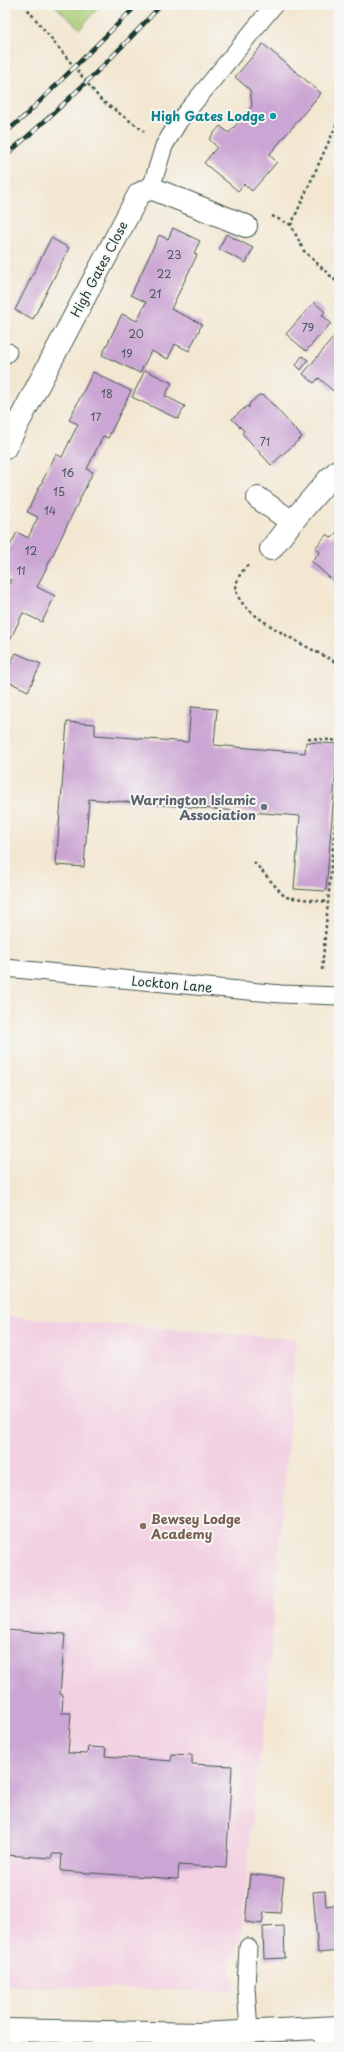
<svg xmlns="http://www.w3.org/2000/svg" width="344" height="2052" font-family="'Playpen Sans',sans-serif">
  <rect width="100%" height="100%" fill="#f6f6f2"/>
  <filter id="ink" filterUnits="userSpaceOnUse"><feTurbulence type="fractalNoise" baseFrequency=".025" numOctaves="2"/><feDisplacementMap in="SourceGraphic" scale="8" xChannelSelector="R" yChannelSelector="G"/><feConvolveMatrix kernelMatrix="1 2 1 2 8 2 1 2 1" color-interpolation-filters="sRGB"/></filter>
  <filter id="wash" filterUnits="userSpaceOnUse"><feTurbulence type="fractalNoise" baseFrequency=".012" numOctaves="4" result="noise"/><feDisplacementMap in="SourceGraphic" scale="16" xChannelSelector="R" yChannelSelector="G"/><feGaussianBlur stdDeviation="0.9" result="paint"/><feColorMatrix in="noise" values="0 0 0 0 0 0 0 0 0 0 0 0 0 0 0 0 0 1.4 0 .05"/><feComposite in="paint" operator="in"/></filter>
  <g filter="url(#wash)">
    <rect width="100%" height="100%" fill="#f3e7d2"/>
    <!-- built -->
    <polygon fill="#f2cfe1" points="5,1316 296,1339 266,1713 254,1796 241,1938 229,1964 237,1992 5,1986"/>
    <!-- green -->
    <polygon fill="#a8cc76" stroke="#648455" points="54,5 100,5 80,29"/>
    <g id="blocks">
      <!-- building -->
      <g fill="#cba5d3">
        <polygon points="263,44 321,93 269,155 277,162 252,191 244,184 238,191 204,163 217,147 209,139 220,126 229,133 252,106 250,90 235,77"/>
        <polygon points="173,228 200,241 194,253 197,255 171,309 202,324 189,351 175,344 168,359 151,351 140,373 102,355 122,314 137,321 146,302 131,295 159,235 168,239"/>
        <polygon points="226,234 253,248 246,263 219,249"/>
        <polygon points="51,238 69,248 33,319 15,310"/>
        <polygon points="314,302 325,312 322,315 331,323 306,351 286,334"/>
        <polygon points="339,331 339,384 333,391 319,378 314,383 303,374"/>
        <polygon points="302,356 308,360 301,370 296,365"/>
        <polygon points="145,370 172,383 165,396 185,406 178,419 132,397"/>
        <polygon points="93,372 131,391 108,438 103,436 87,469 93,472 37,587 55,596 42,622 23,613 5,650 5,593 11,580 5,577 5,556 17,532 28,538 38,517 27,512 56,454 62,457 78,424 69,420"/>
        <polygon points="259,395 265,396 302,437 271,465 242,433 244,431 232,419 247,406 249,408 249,404"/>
        <polygon points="339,529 339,586 311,561 320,552 315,548 327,534 332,538"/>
        <polygon points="16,653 41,664 28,691 5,680 5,663 10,665"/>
        <polygon points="191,707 217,709 214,745 305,753 306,742 338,744 326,891 294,889 300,816 89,799 84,867 56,865 67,722 95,724 95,735 188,742"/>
        <polygon points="5,1630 65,1634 60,1694 63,1695 62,1713 71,1713 68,1753 87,1754 88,1747 106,1748 105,1756 171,1761 172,1754 192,1755 192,1764 232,1766 226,1868 179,1865 178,1879 61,1871 62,1854 52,1854 52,1858 5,1855"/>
        <polygon points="250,1874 284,1878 280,1913 264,1912 262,1924 245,1922"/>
        <polygon points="325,1891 326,1906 339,1904 339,1951 318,1953 313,1892"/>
        <polygon points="284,1926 285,1958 264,1959 263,1927"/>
      </g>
    </g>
  </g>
  <g filter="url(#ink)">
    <use href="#blocks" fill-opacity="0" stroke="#3f564c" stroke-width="1"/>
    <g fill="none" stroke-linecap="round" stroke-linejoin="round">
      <defs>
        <g id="service">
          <polyline points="151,188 164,146 179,121 274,5"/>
          <polyline points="5,355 8,352"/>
          <polyline points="5,968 281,994 339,996"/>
          <polyline points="248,1947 246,1987 249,2032"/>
        </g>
        <g id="minor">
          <polyline points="5,448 139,194 151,188 246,226"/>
          <polyline points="258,498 292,522 271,549"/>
          <polyline points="292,522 328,480 339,470"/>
          <polyline points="321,2029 330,2047"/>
          <polyline points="5,2030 200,2034 339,2027"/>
        </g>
      </defs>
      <!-- service casing -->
      <use href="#service" stroke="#3f564c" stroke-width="19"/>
      <!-- minor casing -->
      <use href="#minor" stroke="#3f564c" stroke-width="24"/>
      <!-- path -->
      <g stroke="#3f564c" stroke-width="2.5" stroke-dasharray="3 3" stroke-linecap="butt">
        <polyline points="24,5 101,100 144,131"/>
        <polyline points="339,119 291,225 304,251 339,284"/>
        <polyline points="272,216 291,225"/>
        <path d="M248,565C239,574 232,585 239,598C250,620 316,651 339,664"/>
        <polyline points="308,738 339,741"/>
        <polyline points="254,862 285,897 328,902"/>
        <polyline points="322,970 339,779"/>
      </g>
      <!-- service -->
      <use href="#service" stroke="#fff" stroke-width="17"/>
      <!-- minor -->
      <use href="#minor" stroke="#fff" stroke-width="22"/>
      <defs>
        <g id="rail">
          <polyline points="5,133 26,115 137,5"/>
          <path d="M5,156C60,109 113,58 161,5"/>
        </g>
      </defs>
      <!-- rail casing -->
      <use href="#rail" stroke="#1f3d34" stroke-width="4.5"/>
      <!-- rail -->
      <use href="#rail" stroke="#f6f6f2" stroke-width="3" stroke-dasharray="9" stroke-linecap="butt"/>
    </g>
  </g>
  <!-- markers -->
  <circle fill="#0f9aa8" stroke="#f6f6f2" stroke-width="1.5" cx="273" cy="116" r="4"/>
  <circle fill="#6b7280" stroke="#f6f6f2" stroke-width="1.5" cx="264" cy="807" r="4"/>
  <circle fill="#8d6e63" stroke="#f6f6f2" stroke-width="1.5" cx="143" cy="1526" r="4"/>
  <g text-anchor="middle" stroke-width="4" stroke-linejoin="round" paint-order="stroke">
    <!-- number labels -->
    <g font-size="11" fill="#4a575c">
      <text x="174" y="259">23</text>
      <text x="164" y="278">22</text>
      <text x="155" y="298">21</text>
      <text x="308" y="332">79</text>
      <text x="136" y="338">20</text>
      <text x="127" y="358">19</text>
      <text x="107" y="398">18</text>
      <text x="96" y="421">17</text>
      <text x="265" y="446">71</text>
      <text x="68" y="477">16</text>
      <text x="59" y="496">15</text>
      <text x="50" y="515">14</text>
      <text x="31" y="555">12</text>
      <text x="21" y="575">11</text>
    </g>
    <!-- culture labels -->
    <g font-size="13" font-weight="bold" fill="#0d838f" stroke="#f6f6f2" text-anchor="end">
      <text x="265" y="121">High Gates Lodge</text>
    </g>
    <!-- street labels -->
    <g font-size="13" fill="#1f3d34" stroke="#f6f6f2">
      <text transform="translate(99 269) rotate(-62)" y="5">High Gates Close</text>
      <text transform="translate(172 984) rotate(5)" y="5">Lockton Lane</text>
    </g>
    <!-- worship labels -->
    <g font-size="13" font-weight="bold" fill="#5b616d" stroke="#f6f6f2" text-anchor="end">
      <text x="256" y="805">Warrington Islamic<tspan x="256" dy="15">Association</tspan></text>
    </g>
    <!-- education labels -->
    <g font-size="13" font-weight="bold" fill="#785e54" stroke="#f6f6f2" text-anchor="start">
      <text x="151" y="1524">Bewsey Lodge<tspan x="151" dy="15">Academy</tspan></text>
    </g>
  </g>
  <!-- margin -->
  <rect width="344" height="2052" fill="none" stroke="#f6f6f2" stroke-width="20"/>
</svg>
